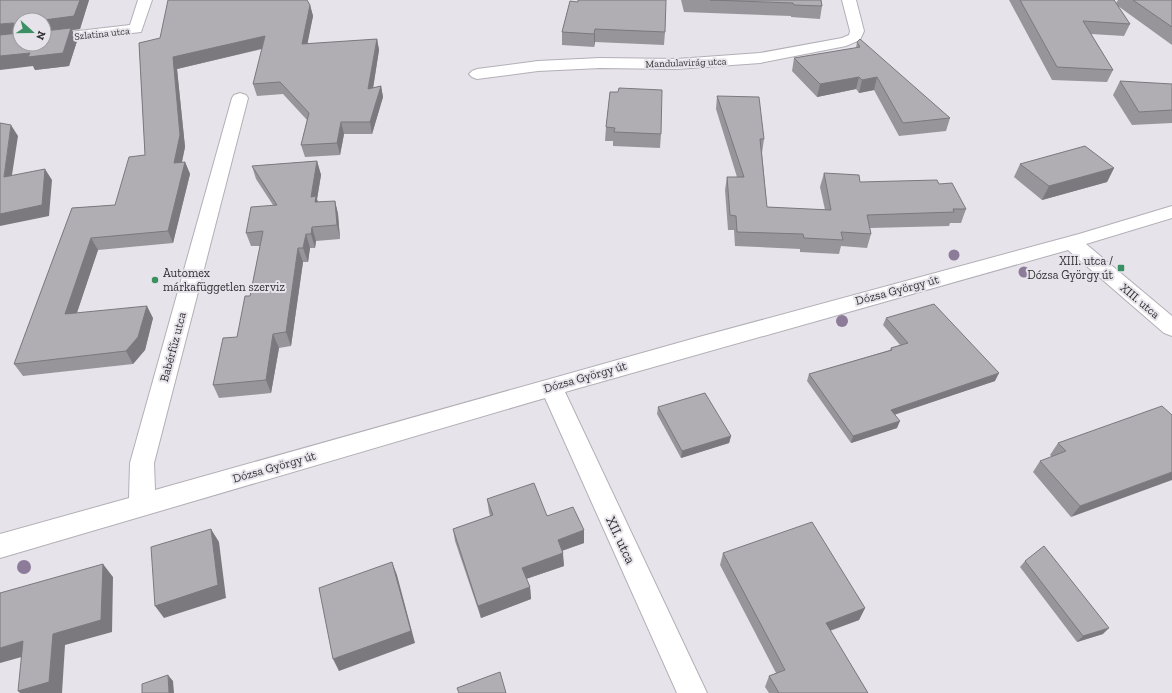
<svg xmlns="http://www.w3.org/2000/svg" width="1172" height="693" font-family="'Zilla Slab',serif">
  <rect width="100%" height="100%" fill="#e7e3ea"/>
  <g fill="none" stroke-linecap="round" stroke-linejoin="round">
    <defs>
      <g id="minor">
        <polygon points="138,0 152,0 141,32 44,43 44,35 130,25"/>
        <polygon points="842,0 856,0 864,31 860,40 846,46 760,63 677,69 600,68 538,71 477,79 472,77 469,74 472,71 477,69 538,61 600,58 677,59 760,53 842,38 849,35 850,31"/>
        <polygon points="240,93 246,95 248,98 154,463 155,490 699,337 1079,234 1172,206 1172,218 1086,244 1172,316 1172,336 1164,333 1068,250 565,392 707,693 677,693 545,398 0,558 0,534 129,498 130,463 232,98 234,95"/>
      </g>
    </defs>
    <!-- minor casing -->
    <use href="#minor" stroke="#b3afb6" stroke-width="2"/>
    <!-- minor -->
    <use href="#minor" fill="#fff" fill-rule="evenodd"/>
  </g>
  <!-- trees -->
  <g fill="#8c7b99">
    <circle cx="954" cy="255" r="5.5"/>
    <circle cx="1024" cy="272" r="5.5"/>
    <circle cx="842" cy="321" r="6"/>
    <circle cx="24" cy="567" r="7"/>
  </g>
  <!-- wall -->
  <g fill="#97959a">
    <polygon points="0,0 89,0 80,29 72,30 77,41 69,66 35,70"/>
    <polygon points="681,0 821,0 822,6 820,19 791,17 791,16 684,12"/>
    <polygon points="1009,0 1114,0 1116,3 1118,0 1172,0 1172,45 1118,6 1130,24 1124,36 1091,34 1113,70 1107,82 1052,80"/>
    <polygon points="570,1 665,32 664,45 595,42 594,47 562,45 562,32"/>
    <polygon points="310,5 313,16 307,44 377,39 379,50 373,88 381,86 383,97 372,134 344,134 340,155 305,157 301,145 307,120 283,94 257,96 253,84 262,49 177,69 185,147 182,162 185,162 190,174 173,243 98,250 77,313 153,318 145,350 133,364 23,376 14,364 72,208 115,205 145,155 139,43"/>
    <polygon points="857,42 950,118 946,131 899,136 874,90 859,93 856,89 817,97 792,71 794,58 856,48"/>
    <polygon points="1120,81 1172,85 1172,123 1132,125 1113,95"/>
    <polygon points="610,92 661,134 660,148 613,146 613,141 605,141 606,127"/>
    <polygon points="717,96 764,139 762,153 767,207 825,210 820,187 824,173 860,182 939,184 966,209 961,223 950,223 949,226 870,228 871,234 867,248 841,246 839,254 800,252 800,249 735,246 734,230 728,230 725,190 727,177 737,177 716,109"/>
    <polygon points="317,161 321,175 317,199 318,202 335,201 338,214 340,239 316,241 315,248 310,248 308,262 303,262 291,346 279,348 271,393 219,398 213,385 237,337 250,296 260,246 251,246 246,233 273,205 256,179 252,166"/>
    <polygon points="1020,164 1114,168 1107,182 1042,200 1014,177"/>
    <polygon points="886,318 995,381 895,414 897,428 851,443 807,381 809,374 890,350 891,348 900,345 883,325"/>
    <polygon points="658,407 731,436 729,443 681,458 657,414"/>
    <polygon points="1172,415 1071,517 1033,472 1040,461 1052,457 1050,455 1058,443"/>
    <polygon points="487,499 547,516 584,530 584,543 562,551 564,566 526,579 530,587 531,599 481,618 455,541 453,529 490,516 489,512"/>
    <polygon points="723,553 865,608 859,620 830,631 868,693 769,693 765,687 769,676 776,673 720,565"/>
    <polygon points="1025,561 1103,634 1077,642 1020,567"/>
  </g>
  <!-- shaded-wall -->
  <g fill="#7b797d">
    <polygon points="80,0 89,0 80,29 72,30 77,41 69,66 35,70 33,66 0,70 0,56 44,33 44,20"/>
    <polygon points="310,5 313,16 305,56 302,44"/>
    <polygon points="13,23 17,30 15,30 18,36 0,37 0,24"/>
    <polygon points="595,29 595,42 594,47 594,34"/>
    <polygon points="265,36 268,47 177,69 185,147 179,175 174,163 173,57"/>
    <polygon points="377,39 379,50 371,101 368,89"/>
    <polygon points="859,77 856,89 817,97 820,84"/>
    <polygon points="877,77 874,90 859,93 862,80"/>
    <polygon points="381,86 383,97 372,134 370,122"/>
    <polygon points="341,122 344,134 340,155 337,143"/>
    <polygon points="11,125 18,136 10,188 4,177"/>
    <polygon points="317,161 321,175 317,199 320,210 311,197"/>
    <polygon points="185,162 190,174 173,243 168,231"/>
    <polygon points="1114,168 1107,182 1042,200 1049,186"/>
    <polygon points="45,169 52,180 49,216 0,226 0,214"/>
    <polygon points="335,201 338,214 340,239 337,225"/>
    <polygon points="312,227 316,241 315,248 311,234"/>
    <polygon points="306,234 310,248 308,262 303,248"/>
    <polygon points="91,238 98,250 72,327 65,314"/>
    <polygon points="298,248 303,262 291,346 286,332"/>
    <polygon points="147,306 153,318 145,350 133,364 126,351"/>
    <polygon points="273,334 279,348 271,393 266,380"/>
    <polygon points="999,373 995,381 888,417 891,410"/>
    <polygon points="900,421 897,428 851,443 853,436"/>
    <polygon points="731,436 729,443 681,458 682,451"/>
    <polygon points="1172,472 1172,480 1071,517 1080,506"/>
    <polygon points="211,529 219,542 226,598 164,618 155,606"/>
    <polygon points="584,530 584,543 558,552 558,540"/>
    <polygon points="563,553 564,566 523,580 522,568"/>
    <polygon points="392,562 397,575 415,643 339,671 333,659"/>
    <polygon points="103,564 113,577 112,632 65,645 62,693 20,693 18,691 53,634"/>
    <polygon points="530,587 531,599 481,618 478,606"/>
    <polygon points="865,608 859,620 820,634 826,623"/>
    <polygon points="1109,628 1103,634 1077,642 1083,636"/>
    <polygon points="23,641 36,653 0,663 0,648"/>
    <polygon points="168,675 173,681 174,693 169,693"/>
  </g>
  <!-- building -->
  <g fill="#b0adb3" stroke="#7b797d">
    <polygon points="0,0 80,0 74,16 44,20 20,20 20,44 44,44 44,31 71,28 63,53 28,57 30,53 0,56 0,35 19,33 20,30 15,30 15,24 13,23 0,24"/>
    <polygon points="168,0 307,0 310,5 302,44 377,39 368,89 381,86 370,122 341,122 337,143 301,145 309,113 280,82 253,84 265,36 173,57 180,135 174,163 185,162 168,231 91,238 65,314 147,306 138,337 126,351 14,364 72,208 115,205 129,157 145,155 139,43 160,38"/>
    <polygon points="578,0 666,0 665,32 595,29 594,34 562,32 570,1 578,2"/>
    <polygon points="710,0 821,0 822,6 794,5 793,3"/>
    <polygon points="1020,0 1114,0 1130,24 1083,21 1113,70 1057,67"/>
    <polygon points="1133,0 1172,0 1172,27"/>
    <polygon points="860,39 950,118 903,123 877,77 862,80 859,77 820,84 794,58 860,47 857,42"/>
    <polygon points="1120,81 1172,84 1172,110 1139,112"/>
    <polygon points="619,88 662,90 661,134 614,132 615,128 606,127 610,92 618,92"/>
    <polygon points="717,96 759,97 764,139 760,139 767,207 831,210 824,173 859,175 860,182 937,180 939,184 952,183 966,209 953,209 954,212 867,215 871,234 841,232 843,240 804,238 803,234 737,232 736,216 730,215 727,177 744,177"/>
    <polygon points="0,123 11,125 4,177 45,169 42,205 0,214"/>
    <polygon points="1085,146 1114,168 1049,186 1020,164"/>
    <polygon points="317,161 311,197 316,196 315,202 335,201 337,225 312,227 311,234 306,234 303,248 298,248 286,332 273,334 266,380 213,385 223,338 237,337 245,296 250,296 263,231 246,233 251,207 277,205 252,166"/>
    <polygon points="934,304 999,373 891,410 900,421 853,436 809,374 892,350 891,348 908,343 886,318"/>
    <polygon points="705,393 731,436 682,451 658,407"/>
    <polygon points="1162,406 1172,415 1172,472 1080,506 1040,461 1066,451 1058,443"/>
    <polygon points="534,483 547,516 573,507 584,530 558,540 563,553 522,568 530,587 478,606 453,529 493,515 487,499"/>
    <polygon points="812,522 865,608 826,623 868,693 779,693 769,676 785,670 723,553"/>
    <polygon points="211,529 218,585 155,606 151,547"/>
    <polygon points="1044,546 1109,628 1083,636 1025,561"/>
    <polygon points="392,562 411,631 333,659 319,588"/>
    <polygon points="103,564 101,620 53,634 49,682 18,691 23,641 0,648 0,593"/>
    <polygon points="500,672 506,693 459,693 457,688"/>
    <polygon points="168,675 169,693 142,693 142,684"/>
  </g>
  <!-- markers -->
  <g fill="#3b9063" stroke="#e7e3ea" stroke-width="1.5">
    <rect x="1117" y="264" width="8" height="8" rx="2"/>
    <circle cx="155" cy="280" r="4"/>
  </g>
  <g text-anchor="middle" stroke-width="4" stroke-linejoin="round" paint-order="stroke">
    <!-- far-street labels -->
    <g font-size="10" fill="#333134" stroke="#e7e3ea">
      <text transform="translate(102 33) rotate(-6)" y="4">Szlatina utca</text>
      <text transform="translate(686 62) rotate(-2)" y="4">Mandulavirág utca</text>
    </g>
    <!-- poi labels -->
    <g font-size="12" fill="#333134" stroke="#e7e3ea" text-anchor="end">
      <text x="1113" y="265">XIII. utca /<tspan x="1113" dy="14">Dózsa György út</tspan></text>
      <text x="163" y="277" text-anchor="start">Automex<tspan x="163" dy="14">márkafüggetlen szerviz</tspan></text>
    </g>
    <!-- street labels -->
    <g font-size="12" fill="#333134" stroke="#e7e3ea">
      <text transform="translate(897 290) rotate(-15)" y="4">Dózsa György út</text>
      <text transform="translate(1140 301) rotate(40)" y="4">XIII. utca</text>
      <text transform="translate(173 347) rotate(-75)" y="4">Babérfűz utca</text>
      <text transform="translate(585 377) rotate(-16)" y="4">Dózsa György út</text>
      <text transform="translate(274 467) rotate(-16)" y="4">Dózsa György út</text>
    </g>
    <!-- near-street labels -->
    <g font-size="14" fill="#333134" stroke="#e7e3ea">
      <text transform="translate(621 540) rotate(65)" y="5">XII. utca</text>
    </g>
  </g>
  <!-- north arrow -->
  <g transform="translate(32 32) rotate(111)"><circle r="19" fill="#e7e3ea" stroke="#9f9ca1"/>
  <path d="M0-3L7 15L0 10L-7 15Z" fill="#3b9063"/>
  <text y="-6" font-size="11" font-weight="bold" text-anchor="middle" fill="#333134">N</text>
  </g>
</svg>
